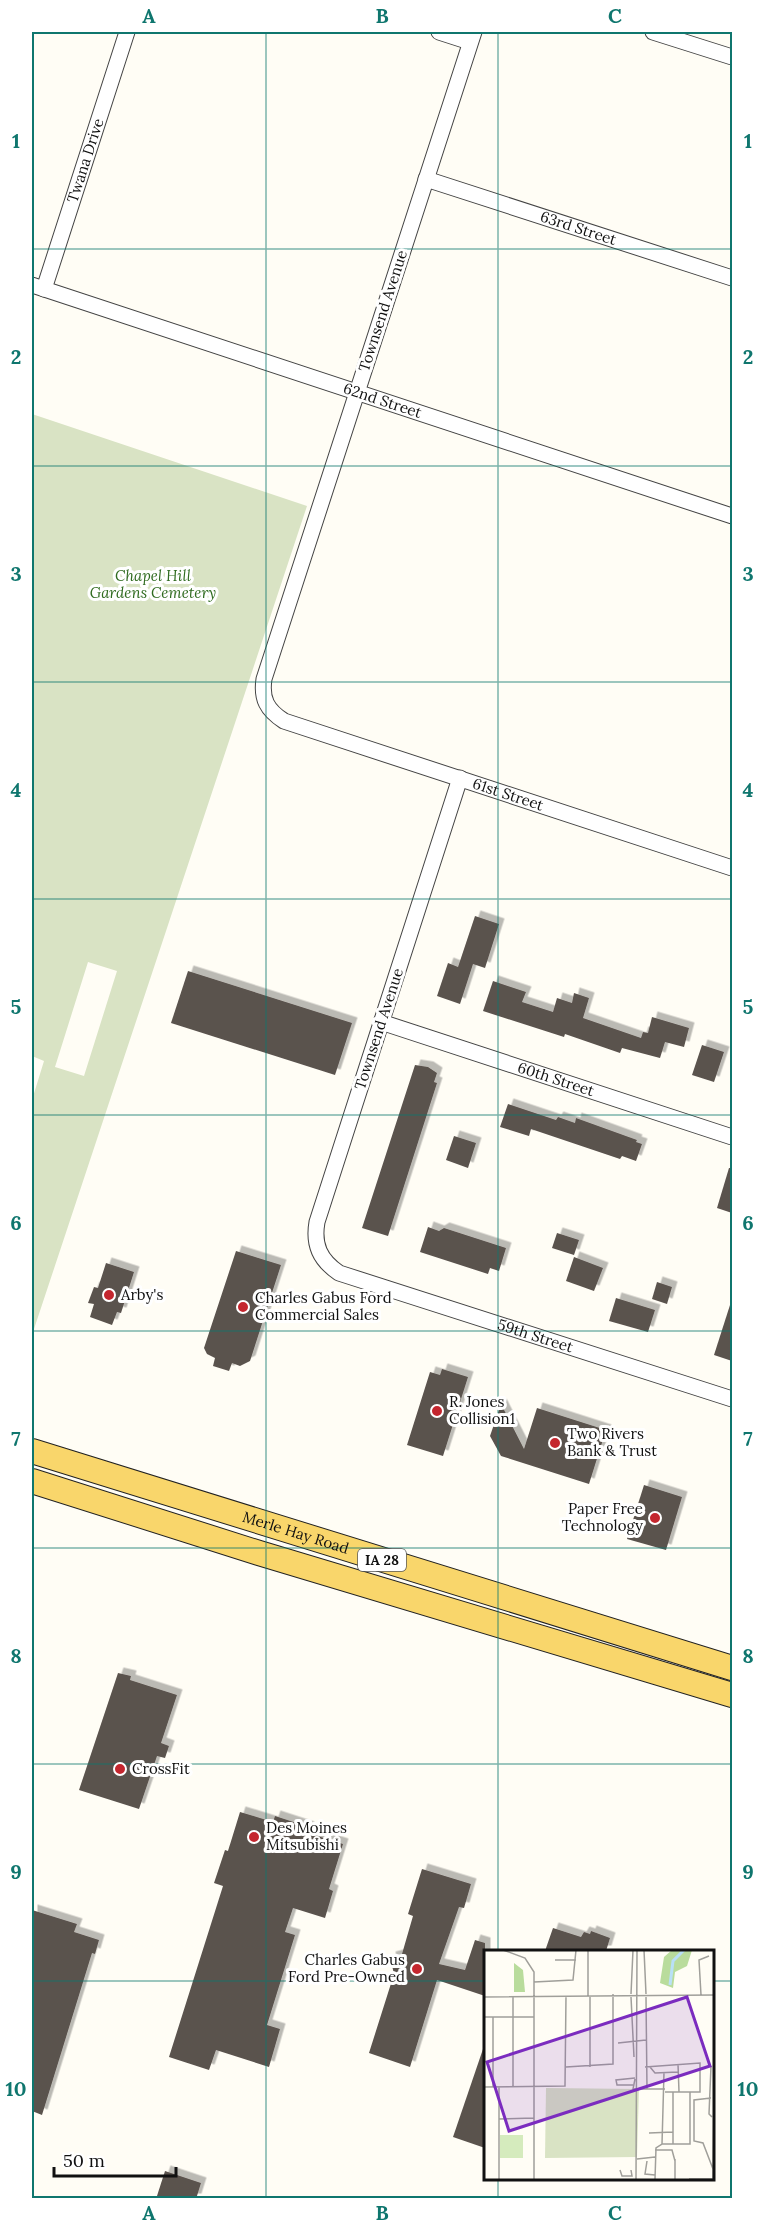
<svg xmlns="http://www.w3.org/2000/svg" width="764" height="2230" font-family="Lora,serif">
  <defs>
    <filter id="shadow"><feDropShadow dx="5.5" dy="-5.5" stdDeviation="0" flood-color="#0004"/></filter>
  </defs>
  <rect width="100%" height="100%" fill="#fffdf5"/>
  <!-- cemetery -->
  <path fill="#d9e3c4" fill-rule="evenodd" d="M32,414L307,506L32,1335V1100L44,1061L32,1056ZM88,962L117,971L84,1076L55,1067Z"/>
  <!-- building -->
  <g fill="#5a524d" filter="url(#shadow)">
    <polygon points="475,916 499,924 485,968 473,964 460,1004 437,996 448,963 458,967"/>
    <polygon points="188,971 352,1023 335,1075 171,1023"/>
    <polygon points="493,981 526,992 522,1002 553,1012 557,998 572,1003 574,993 589,998 583,1018 641,1038 643,1032 648,1033 652,1017 689,1028 684,1047 665,1042 660,1058 622,1048 620,1053 565,1034 564,1037 483,1011"/>
    <polygon points="702,1045 724,1052 714,1082 692,1075"/>
    <polygon points="415,1065 428,1067 437,1073 434,1082 437,1083 388,1236 362,1228"/>
    <polygon points="508,1104 556,1120 558,1117 575,1123 576,1118 637,1140 636,1142 642,1144 636,1161 622,1156 620,1159 531,1129 529,1136 500,1127"/>
    <polygon points="454,1136 476,1143 468,1168 446,1160"/>
    <polygon points="729,1168 732,1168 732,1213 717,1208"/>
    <polygon points="428,1227 439,1231 444,1228 506,1248 499,1271 490,1268 488,1274 420,1252"/>
    <polygon points="557,1233 579,1240 574,1255 552,1248"/>
    <polygon points="236,1251 281,1265 250,1361 240,1366 232,1363 229,1371 213,1366 215,1358 207,1354 204,1348"/>
    <polygon points="574,1257 603,1268 594,1291 566,1281"/>
    <polygon points="106,1263 134,1272 121,1313 117,1312 112,1325 90,1317 94,1304 88,1303 94,1287 98,1288"/>
    <polygon points="657,1282 672,1287 667,1304 652,1299"/>
    <polygon points="616,1298 655,1310 648,1332 609,1321"/>
    <polygon points="730,1305 732,1305 732,1361 714,1355"/>
    <polygon points="442,1369 468,1377 443,1456 407,1445 430,1372 440,1375"/>
    <polygon points="501,1404 524,1449 537,1408 606,1430 589,1484 501,1456 490,1436"/>
    <polygon points="644,1485 682,1497 666,1550 627,1539"/>
    <polygon points="118,1673 131,1676 130,1680 177,1695 161,1743 169,1746 165,1758 157,1756 139,1809 79,1790"/>
    <polygon points="240,1812 273,1822 275,1816 309,1827 308,1833 343,1844 329,1889 333,1891 325,1918 293,1908 285,1932 295,1935 267,2025 280,2029 269,2067 216,2050 209,2070 169,2057 223,1886 214,1883 225,1850 228,1851"/>
    <polygon points="422,1869 471,1884 464,1908 459,1907 439,1964 465,1970 475,1940 485,1943 485,1996 437,1980 410,2067 369,2053 394,1974 390,1957 402,1954 413,1916 408,1914"/>
    <polygon points="32,1910 77,1924 74,1932 99,1940 95,1954 92,1953 42,2115 32,2111"/>
    <polygon points="553,1928 581,1937 584,1932 590,1934 591,1931 610,1938 606,1951 545,1951"/>
    <polygon points="483,2049 485,2049 485,2148 453,2137"/>
    <polygon points="165,2171 201,2183 196,2199 156,2199"/>
  </g>
  <g fill="none" stroke-linecap="round" stroke-linejoin="round">
    <defs>
      <g id="minor">
        <polyline points="439,32 470,42"/>
        <path id="s1" d="M474,32L264,679C261,699 267,710 284,721L732,868"/>
        <polyline points="653,32 732,57"/>
        <path id="s2" d="M426,179L732,278"/>
        <path id="s3" d="M32,285L732,516"/>
        <path id="s4" d="M44,289L127,32"/>
        <path id="s5" d="M460,778L317,1222C313,1245 320,1260 339,1273L732,1399"/>
        <path id="s6" d="M381,1022L732,1137"/>
      </g>
      <g id="primary">
        <path id="s7" d="M32,1451L732,1668"/>
        <polyline points="32,1481 259,1553 732,1695"/>
      </g>
    </defs>
    <!-- minor casing -->
    <use href="#minor" stroke="#444" stroke-width="17"/>
    <!-- primary casing -->
    <use href="#primary" stroke="#222" stroke-width="26"/>
    <!-- minor -->
    <use href="#minor" stroke="#fff" stroke-width="15"/>
    <!-- primary -->
    <use href="#primary" stroke="#f9d66b" stroke-width="24"/>
  </g>
  <!-- grid -->
  <path fill="none" stroke="#0f766e" stroke-width="1.5" stroke-opacity="0.55" d="M266,32V2198M498,32V1951M32,249H732M32,466H732M32,682H732M32,899H732M32,1115H732M32,1331H732M32,1548H732M32,1764H732M32,1981H485M712,1981H732M498,2178V2198"/>
  <!-- markers -->
  <g fill="#c4262e" stroke="#fff" stroke-width="2">
    <circle cx="109" cy="1295" r="6"/>
    <circle cx="243" cy="1307" r="6"/>
    <circle cx="437" cy="1411" r="6"/>
    <circle cx="555" cy="1443" r="6"/>
    <circle cx="655" cy="1518" r="6"/>
    <circle cx="120" cy="1769" r="6"/>
    <circle cx="254" cy="1837" r="6"/>
    <circle cx="417" cy="1969" r="6"/>
  </g>
  <g text-anchor="middle" stroke-width="6" stroke-linejoin="round" paint-order="stroke">
    <!-- shield labels -->
    <rect fill="#fff" stroke="#585858" stroke-width="1.5" x="358" y="1549" width="48" height="22" rx="4.5"/>
    <g font-size="14" font-weight="bold" fill="#111">
      <text x="382" y="1565">IA 28</text>
    </g>
    <!-- street labels -->
    <g font-size="15" fill="#111" stroke="#fff">
      <text dy="5" stroke="none"><textPath href="#s4" startOffset="135">Twana Drive</textPath></text>
      <text dy="5" stroke="none"><textPath href="#s2" startOffset="160">63rd Street</textPath></text>
      <text transform="translate(383 311) rotate(-72)" y="5">Townsend Avenue</text>
      <text dy="5" stroke="none"><textPath href="#s3" startOffset="369">62nd Street</textPath></text>
      <text dy="5" stroke="none"><textPath href="#s1" startOffset="966">61st Street</textPath></text>
      <text transform="translate(379 1029) rotate(-72)" y="5">Townsend Avenue</text>
      <text dy="5" stroke="none"><textPath href="#s6" startOffset="184">60th Street</textPath></text>
      <text dy="5" stroke="none"><textPath href="#s5" startOffset="732">59th Street</textPath></text>
      <text dy="5" stroke="none"><textPath href="#s7" startOffset="276">Merle Hay Road</textPath></text>
    </g>
    <!-- park labels -->
    <g font-size="15" font-style="italic" fill="#2f6b1f" stroke="#fff">
      <text x="153" y="581">Chapel Hill<tspan x="153" dy="17">Gardens Cemetery</tspan></text>
    </g>
    <!-- poi labels -->
    <g font-size="15" fill="#111" stroke="#fff" text-anchor="start">
      <text x="121" y="1300">Arby's</text>
      <text x="255" y="1303">Charles Gabus Ford<tspan x="255" dy="17">Commercial Sales</tspan></text>
      <text x="449" y="1407">R. Jones<tspan x="449" dy="17">Collision1</tspan></text>
      <text x="567" y="1439">Two Rivers<tspan x="567" dy="17">Bank &amp; Trust</tspan></text>
      <text x="643" y="1514" text-anchor="end">Paper Free<tspan x="643" dy="17">Technology</tspan></text>
      <text x="132" y="1774">CrossFit</text>
      <text x="266" y="1833">Des Moines<tspan x="266" dy="17">Mitsubishi</tspan></text>
      <text x="405" y="1965" text-anchor="end">Charles Gabus<tspan x="405" dy="17">Ford Pre-Owned</tspan></text>
    </g>
  </g>
  <!-- overview -->
  <g transform="translate(484 1950)">
    <rect width="230" height="230" fill="#fffdf5"/>
    <path d="M16,185H39V208H16Z" fill="#d5ebbd"/>
    <path d="M188,0H208L203,16L191,22L189,38L176,33L180,7ZM30,13L39,20L41,42H30Z" fill="#b9dc9c"/>
    <path d="M62,138L155,139L153,207L61,208Z" fill="#d9e3c4"/>
    <path fill="none" stroke="#b9e0f7" stroke-width="3" d="M186,35L189,11L200,0"/>
    <path fill="none" stroke="#a09f9a" stroke-width="1.5" d="M19,0L41,8L50,22V229M160,0L162,44M71,10H92M50,32L89,30L92,0M147,44L149,0M217,45L215,10L225,6M104,46V0M0,47L230,45M147,47L150,107M162,47L163,139M0,67H50M9,67V137M134,93L162,90M194,114L195,142M227,116L225,164L228,167M82,117L129,114V44M106,117V46M161,117L216,113V142H181M166,117L171,123L194,122M151,129L149,139H181M149,135H133L132,130L151,128M0,137L81,136L82,46M29,137V46M189,142V194M227,148L210,150V191L219,193L229,219M15,169L50,168M165,183L189,182M178,194H206V142M171,200H188L191,211M153,209L171,207M163,211L161,224L171,225M136,220L138,226H148L147,220M15,229V137M152,229L153,0M171,229L172,198L178,194L180,122M191,229V209M205,229H229M229,229L230,156"/>
    <path fill="#7b2cbf" fill-opacity="0.15" stroke="#7b2cbf" stroke-width="3" d="M203,47L226,116L25,181L3,112Z"/>
    <rect width="230" height="230" fill="none" stroke="#111" stroke-width="3"/>
  </g>
  <!-- border -->
  <rect width="764" height="2230" fill="none" stroke="#ffffff" stroke-width="66"/>
  <!-- scale -->
  <path d="M54 2167v9h122v-9" fill="none" stroke="#111111" stroke-width="3"/>
  <text x="63" y="2167" font-size="18" fill="#111111" stroke="#ffffff" stroke-width="4.5" paint-order="stroke">50 m</text>
  <rect x="33" y="33" width="698" height="2164" fill="none" stroke="#0f766e" stroke-width="2"/>
  <g font-size="20" text-anchor="middle" font-weight="bold" fill="#0f766e">
    <text x="149" y="23">A</text>
    <text x="382" y="23">B</text>
    <text x="615" y="23">C</text>
    <text x="16" y="148">1</text>
    <text x="748" y="148">1</text>
    <text x="16" y="364">2</text>
    <text x="748" y="364">2</text>
    <text x="16" y="581">3</text>
    <text x="748" y="581">3</text>
    <text x="16" y="797">4</text>
    <text x="748" y="797">4</text>
    <text x="16" y="1014">5</text>
    <text x="748" y="1014">5</text>
    <text x="16" y="1230">6</text>
    <text x="748" y="1230">6</text>
    <text x="16" y="1446">7</text>
    <text x="748" y="1446">7</text>
    <text x="16" y="1663">8</text>
    <text x="748" y="1663">8</text>
    <text x="16" y="1879">9</text>
    <text x="748" y="1879">9</text>
    <text x="16" y="2096">10</text>
    <text x="748" y="2096">10</text>
    <text x="149" y="2220">A</text>
    <text x="382" y="2220">B</text>
    <text x="615" y="2220">C</text>
  </g>
</svg>
